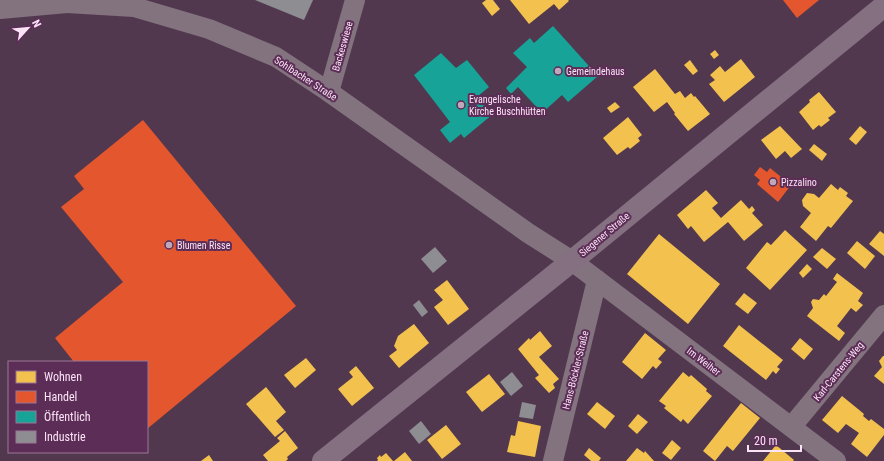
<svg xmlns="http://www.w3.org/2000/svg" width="884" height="461" font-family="'Roboto Condensed',sans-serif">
  <rect width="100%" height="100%" fill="#52384e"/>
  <!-- homes -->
  <g fill="#f2c14e">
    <polygon points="486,0 493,0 500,9 492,16 482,3"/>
    <polygon points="510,0 568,0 569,1 559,10 554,4 529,24"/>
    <polygon points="715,50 719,55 714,59 710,54"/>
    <polygon points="741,59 755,77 724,102 709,84 715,80 710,75 720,66 725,72"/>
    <polygon points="690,60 698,71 693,75 684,65"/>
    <polygon points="655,69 675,94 680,91 685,98 691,93 694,97 695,96 710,114 688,131 674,114 675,113 667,102 654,112 633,87"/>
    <polygon points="819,92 836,112 828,118 830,120 821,127 819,125 813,130 799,112 810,102 809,100"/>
    <polygon points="615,102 620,107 611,113 607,108"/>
    <polygon points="628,117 642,135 638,138 640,141 630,149 628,147 617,155 603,138"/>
    <polygon points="780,126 802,149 791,158 785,151 776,159 761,140"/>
    <polygon points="860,126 867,132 856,145 849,139"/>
    <polygon points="814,144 827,154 822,161 809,150"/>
    <polygon points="831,184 838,190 840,187 848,193 846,196 853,201 831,228 828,226 816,241 800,227 811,213 803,206 802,200 807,193 814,194 819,198"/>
    <polygon points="706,190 718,203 712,208 721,218 741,200 749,209 752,206 755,210 752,213 763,225 744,241 728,222 704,242 691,226 688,229 677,215"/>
    <polygon points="785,230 807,250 770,290 746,268 767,242 771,245"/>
    <polygon points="880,231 884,234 884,256 869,244"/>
    <polygon points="659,234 720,284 688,324 627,274"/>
    <polygon points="857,241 875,256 865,269 847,253"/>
    <polygon points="822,248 836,259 827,269 813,257"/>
    <polygon points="807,264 812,269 803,278 799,273"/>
    <polygon points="837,273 863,293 858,301 863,305 856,312 851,308 837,326 845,333 839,341 807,316 813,308 811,302 813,299 819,300 824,294 826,296 837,282 833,279"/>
    <polygon points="447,280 469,309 448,325 434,307 443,300 434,290"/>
    <polygon points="744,293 757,303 748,314 735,304"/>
    <polygon points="414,324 429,343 399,368 389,356 397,350 394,346 398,336"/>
    <polygon points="739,325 783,360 777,367 780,369 776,374 773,371 766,380 723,346"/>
    <polygon points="540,331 552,346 539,357 559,379 553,384 555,388 549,393 535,378 539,375 518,349 529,338 530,340"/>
    <polygon points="645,333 666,350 658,359 662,362 656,369 653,366 642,379 622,362"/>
    <polygon points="800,338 813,349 804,360 791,349"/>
    <polygon points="883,356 884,356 884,384 874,376 882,367 879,361"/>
    <polygon points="306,358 316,370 295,388 284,375"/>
    <polygon points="356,366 374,388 352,406 338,389 353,377 349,372"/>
    <polygon points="683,372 689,377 691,375 707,389 706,391 712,396 688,424 683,419 681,422 664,408 666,406 659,401"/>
    <polygon points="489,374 505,394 482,412 466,392"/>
    <polygon points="266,387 286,412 276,421 284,430 275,437 246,404"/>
    <polygon points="842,396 858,409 864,414 863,416 869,421 871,419 884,429 884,435 867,457 851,444 859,433 846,424 838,433 822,420"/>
    <polygon points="597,402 615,416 605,429 587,414"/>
    <polygon points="741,403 760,418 733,451 727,446 715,461 703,451"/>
    <polygon points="638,414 648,422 637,434 628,426"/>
    <polygon points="518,421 541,426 535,457 507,452 511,435 515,436"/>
    <polygon points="446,425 461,444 442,459 427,440"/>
    <polygon points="285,431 298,448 287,457 288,459 286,461 268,461 263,455 280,441 277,438"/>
    <polygon points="672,440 681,448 671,460 662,453"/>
    <polygon points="776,445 794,460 793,461 763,461"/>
    <polygon points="589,448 601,458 599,461 591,461 584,455"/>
    <polygon points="637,448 644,453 645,451 654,461 626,461"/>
    <polygon points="405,452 412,461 394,461"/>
    <polygon points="386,453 393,461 377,461 378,460 377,458 380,455 381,457"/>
    <polygon points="209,455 213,461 201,461"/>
  </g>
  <!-- shops -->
  <g fill="#e4572e">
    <polygon points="783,0 819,0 797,18"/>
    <polygon points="143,120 296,306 147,429 147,362 74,362 55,338 123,282 61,207 84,189 74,176"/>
    <polygon points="760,167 767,172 770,168 791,185 778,202 757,184 760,180 754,175"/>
  </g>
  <!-- public -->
  <g fill="#17a398">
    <polygon points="553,26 598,76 568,102 562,95 542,113 518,87 511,94 506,88 527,67 513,53 530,38 534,43"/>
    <polygon points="441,53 456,68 467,60 489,87 478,96 493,114 464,138 461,134 450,143 440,130 450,122 414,75"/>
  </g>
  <!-- industry -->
  <g fill="#8d8d92">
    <polygon points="255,0 313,0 304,20"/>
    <polygon points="435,247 447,261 433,273 421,259"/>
    <polygon points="419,300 428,312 422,317 413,305"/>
    <polygon points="512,372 523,386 511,396 500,382"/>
    <polygon points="522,402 536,405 533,419 519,417"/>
    <polygon points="421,421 431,434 419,444 409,431"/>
  </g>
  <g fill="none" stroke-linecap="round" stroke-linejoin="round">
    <!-- minor -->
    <g stroke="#82737f" stroke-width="20">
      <polyline points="67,3 134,7 209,29 276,57 329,92 528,233 572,261 836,461"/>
      <polyline points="329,92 355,0"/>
      <polyline points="792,426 884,315"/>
      <polyline points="553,461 597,280"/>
    </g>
    <!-- major -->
    <polyline stroke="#857082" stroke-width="22" points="323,461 572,261 884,6"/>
    <defs>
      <polyline id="rail" points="0,16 9,0"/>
    </defs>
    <!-- rail casing -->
    <use href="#rail" stroke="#867484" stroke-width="4.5"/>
    <!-- rail -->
    <use href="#rail" stroke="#5c2d56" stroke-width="3" stroke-dasharray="9" stroke-linecap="butt"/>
    <!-- minor-bridge -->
    <polyline stroke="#82737f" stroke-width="20" points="0,9 67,3"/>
  </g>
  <!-- markers -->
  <g fill="#c0a8bc" stroke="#5c2d56" stroke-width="1.5">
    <circle cx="558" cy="71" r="4"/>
    <circle cx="461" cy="105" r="4"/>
    <circle cx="773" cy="182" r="4"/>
    <circle cx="169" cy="245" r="4"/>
  </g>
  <g text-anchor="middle" stroke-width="4" stroke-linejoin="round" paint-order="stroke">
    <!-- street labels -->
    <g font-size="10" fill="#fce4f7" stroke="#5c2d56">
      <text transform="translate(342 46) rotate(-74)" y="4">Backeswiese</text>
      <text transform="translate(306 78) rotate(33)" y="4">Sohlbacher Straße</text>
      <text transform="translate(604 234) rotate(-40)" y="4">Siegener Straße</text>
      <text transform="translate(704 361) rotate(37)" y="4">Im Weiher</text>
      <text transform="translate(575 370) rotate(-76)" y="4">Hans-Böckler-Straße</text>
      <text transform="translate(838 371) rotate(-51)" y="4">Karl-Carstens-Weg</text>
    </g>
    <!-- poi labels -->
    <g font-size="10" fill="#fce4f7" stroke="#5c2d56" text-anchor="start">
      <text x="566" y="75">Gemeindehaus</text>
      <text x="469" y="103">Evangelische<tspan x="469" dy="12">Kirche Buschhütten</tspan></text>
      <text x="781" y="186">Pizzalino</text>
      <text x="177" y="249">Blumen Risse</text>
    </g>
  </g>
  <!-- legend -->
  <rect x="8" y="361" width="140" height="92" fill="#5c2d56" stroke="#9c7696"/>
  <rect x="16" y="371" width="20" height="12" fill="#f2c14e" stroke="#9c7696"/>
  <text x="44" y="381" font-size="12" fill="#fce4f7">Wohnen</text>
  <rect x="16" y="391" width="20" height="12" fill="#e4572e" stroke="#9c7696"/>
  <text x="44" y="401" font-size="12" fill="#fce4f7">Handel</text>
  <rect x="16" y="411" width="20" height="12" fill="#17a398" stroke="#9c7696"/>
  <text x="44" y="421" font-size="12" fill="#fce4f7">Öffentlich</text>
  <rect x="16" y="431" width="20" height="12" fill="#8d8d92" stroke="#9c7696"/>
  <text x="44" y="441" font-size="12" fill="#fce4f7">Industrie</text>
  <!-- north arrow -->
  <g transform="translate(28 28) rotate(63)" stroke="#5c2d56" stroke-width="3" paint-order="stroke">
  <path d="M0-3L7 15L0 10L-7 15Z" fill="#fce4f7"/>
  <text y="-6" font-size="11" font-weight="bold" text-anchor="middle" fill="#fce4f7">N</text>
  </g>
  <!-- scale -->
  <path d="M748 445v6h53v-6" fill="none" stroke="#fce4f7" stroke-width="2"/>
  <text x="754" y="445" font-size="12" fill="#fce4f7" stroke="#5c2d56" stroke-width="3" paint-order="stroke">20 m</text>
</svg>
